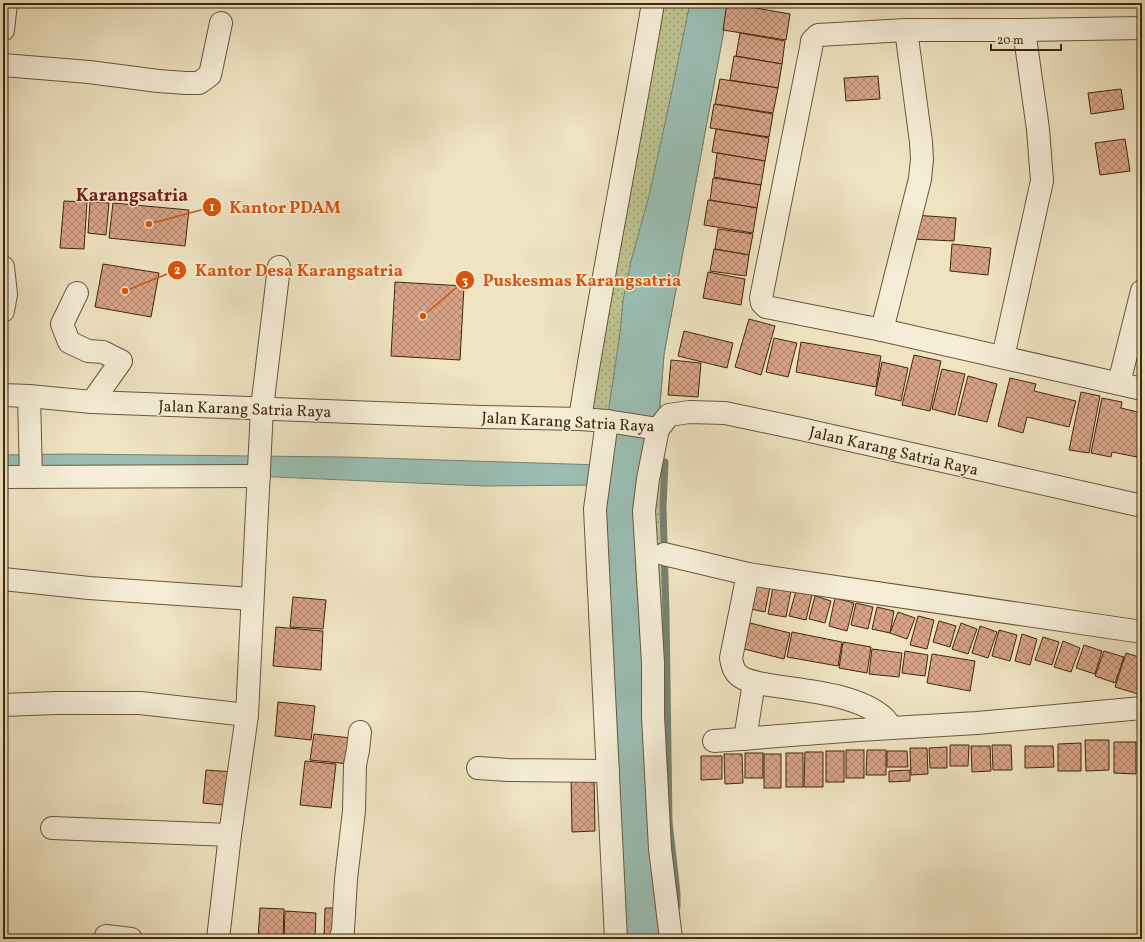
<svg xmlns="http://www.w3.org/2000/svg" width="1145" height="942" font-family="Vollkorn,serif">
  <defs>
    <pattern id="grass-dots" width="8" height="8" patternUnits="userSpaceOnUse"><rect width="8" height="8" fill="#bdc390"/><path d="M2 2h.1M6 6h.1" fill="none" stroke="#9b9e74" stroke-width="1.8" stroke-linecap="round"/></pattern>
    <pattern id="building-cross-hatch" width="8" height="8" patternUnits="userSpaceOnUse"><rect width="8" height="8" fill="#d7a287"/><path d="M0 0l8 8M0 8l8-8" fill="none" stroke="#b0846d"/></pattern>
  </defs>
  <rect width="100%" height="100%" fill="#efe3c2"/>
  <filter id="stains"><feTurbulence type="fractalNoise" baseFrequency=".005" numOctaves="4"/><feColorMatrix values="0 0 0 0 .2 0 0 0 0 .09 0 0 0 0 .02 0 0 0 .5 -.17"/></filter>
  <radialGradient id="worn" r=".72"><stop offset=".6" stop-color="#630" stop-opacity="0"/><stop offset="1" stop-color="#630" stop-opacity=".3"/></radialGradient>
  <!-- grass -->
  <polygon fill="url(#grass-dots)" stroke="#7e754d" points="653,3 729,3 664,354 658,429 665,462 663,507 669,822 677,893 678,939 671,939 644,511 658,429 580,419"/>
  <!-- water -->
  <polygon fill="#9abeb4" stroke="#768270" points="690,3 729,3 664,354 658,429 648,479 671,939 616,939 598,485 484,486 252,476 3,477 3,455 69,454 345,457 601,465 607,421 620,333 623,301 631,261 649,196 669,105"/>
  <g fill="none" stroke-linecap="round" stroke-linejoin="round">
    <!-- stream -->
    <polyline stroke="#768270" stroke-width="7" points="665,462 663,507 666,613 669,822 677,893 677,907"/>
  </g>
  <!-- building -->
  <g fill="url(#building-cross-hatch)" stroke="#40270a">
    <polygon points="727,3 790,14 786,40 723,30"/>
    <polygon points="740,33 785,41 782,64 736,56"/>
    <polygon points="734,56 782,64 778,88 730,80"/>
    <polygon points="878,76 880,99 846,101 844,78"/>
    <polygon points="720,79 778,88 773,113 715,104"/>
    <polygon points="1121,89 1124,109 1091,114 1088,93"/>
    <polygon points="714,104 773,114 769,137 710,128"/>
    <polygon points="716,129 769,138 765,161 712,152"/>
    <polygon points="1125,139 1130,171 1100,175 1095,143"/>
    <polygon points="717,153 765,161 761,185 714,177"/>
    <polygon points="713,178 761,185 757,208 710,200"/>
    <polygon points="708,200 757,208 753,233 704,225"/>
    <polygon points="64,201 87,202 84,249 60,248"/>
    <polygon points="90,202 109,203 106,235 88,233"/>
    <polygon points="113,203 189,210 185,246 109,238"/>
    <polygon points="914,215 956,218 954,241 912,239"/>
    <polygon points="718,229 753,234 749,255 715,249"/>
    <polygon points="952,244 991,248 988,275 950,271"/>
    <polygon points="714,249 749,255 746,276 710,271"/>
    <polygon points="103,264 159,273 151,317 95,307"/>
    <polygon points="708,272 745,279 741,305 703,298"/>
    <polygon points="395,282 464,286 460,360 391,356"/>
    <polygon points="749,319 775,326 761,375 735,367"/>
    <polygon points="684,331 733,343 727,368 678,356"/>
    <polygon points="774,338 797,343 788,377 766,372"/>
    <polygon points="801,342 881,356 876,387 796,372"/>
    <polygon points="914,355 941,361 930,411 902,405"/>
    <polygon points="671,360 701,363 698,397 668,395"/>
    <polygon points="882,362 908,368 901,401 875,395"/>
    <polygon points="942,369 965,374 955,415 932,409"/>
    <polygon points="968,376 997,384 987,422 958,415"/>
    <polygon points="1010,378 1036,384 1034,391 1076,401 1069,427 1027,417 1023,433 998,426"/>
    <polygon points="1081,392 1100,396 1089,453 1069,450"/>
    <polygon points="1102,398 1122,402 1121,408 1142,413 1142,435 1137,457 1112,452 1111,457 1091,453"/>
    <polygon points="751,582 770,587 765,612 746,608"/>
    <polygon points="773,587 791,591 786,617 768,614"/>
    <polygon points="796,591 812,595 806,620 789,616"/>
    <polygon points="815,596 831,601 825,623 809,619"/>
    <polygon points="293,597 326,600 323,629 290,627"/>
    <polygon points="835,598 854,603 847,631 829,626"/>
    <polygon points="856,603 873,607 868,629 851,625"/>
    <polygon points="877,607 894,611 890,633 872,629"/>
    <polygon points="898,612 915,618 907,639 890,633"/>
    <polygon points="918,616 934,620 927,649 910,645"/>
    <polygon points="939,621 956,626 950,647 933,642"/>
    <polygon points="750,623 790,633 784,659 744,649"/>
    <polygon points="961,623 977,629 968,654 952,649"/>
    <polygon points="980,626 997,632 988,658 972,653"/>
    <polygon points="276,627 323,631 321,670 273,666"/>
    <polygon points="999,630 1017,635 1010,661 992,656"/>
    <polygon points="792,632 842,642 838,666 787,657"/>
    <polygon points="1022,634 1037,639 1030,665 1015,661"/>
    <polygon points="1043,637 1059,642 1052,665 1035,660"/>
    <polygon points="1063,641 1080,648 1071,672 1054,667"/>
    <polygon points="843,642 871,647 867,673 839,668"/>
    <polygon points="1084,645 1102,651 1095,674 1076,668"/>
    <polygon points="872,649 902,653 899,677 869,674"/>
    <polygon points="905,651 928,655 925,676 902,673"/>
    <polygon points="1104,651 1124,657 1115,683 1095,676"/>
    <polygon points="1126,653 1142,658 1142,682 1138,694 1115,687"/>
    <polygon points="932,654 975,661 970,691 927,683"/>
    <polygon points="278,702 315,706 311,740 275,736"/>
    <polygon points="314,734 351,738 349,764 310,760"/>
    <polygon points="1085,740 1109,740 1109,770 1086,771"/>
    <polygon points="1114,742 1136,742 1136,774 1114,773"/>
    <polygon points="1081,743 1081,771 1058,771 1058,744"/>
    <polygon points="950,745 969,745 968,766 950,766"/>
    <polygon points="992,745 1011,745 1012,770 993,770"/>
    <polygon points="971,746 990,746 991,771 972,772"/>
    <polygon points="1025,746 1053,746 1054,767 1025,768"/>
    <polygon points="947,747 947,768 930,768 929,748"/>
    <polygon points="910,748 927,748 928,774 911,775"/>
    <rect x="846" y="750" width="18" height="28"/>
    <polygon points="867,750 886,750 886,775 866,775"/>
    <rect x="826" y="751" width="18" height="31"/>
    <polygon points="887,751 907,751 908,767 887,767"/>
    <polygon points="805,752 823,752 823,787 804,787"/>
    <rect x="745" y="753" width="18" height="25"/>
    <rect x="786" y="753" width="17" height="34"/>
    <polygon points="724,754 742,754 743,783 725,784"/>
    <rect x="764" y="754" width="17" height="34"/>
    <polygon points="701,756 722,756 722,779 701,780"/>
    <polygon points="305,761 336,764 331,808 300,805"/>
    <polygon points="206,770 234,772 232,806 203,803"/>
    <polygon points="910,770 910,781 889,782 889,771"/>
    <polygon points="571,774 594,774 595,831 572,832"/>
    <polygon points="260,908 284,909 283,939 258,939"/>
    <polygon points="325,908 341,908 340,937 324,937"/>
    <polygon points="285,911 316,913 315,939 284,939"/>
  </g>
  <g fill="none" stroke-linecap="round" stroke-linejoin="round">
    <defs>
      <g id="minor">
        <polyline points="1142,28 1024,30 906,30 818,35 812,41 811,48 761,298 762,303 766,307 882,330 1142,389"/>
        <polyline points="3,30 6,3"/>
        <polyline points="3,65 89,72 158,81 186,83 199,83 210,75 221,23"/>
        <polyline points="3,267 6,294 3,311"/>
        <polyline points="77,293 62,324 69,342 88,351 103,352 121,361 92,402"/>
        <polyline points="882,330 920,179 922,159 921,142 906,30"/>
        <polyline points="1003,357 1042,181 1038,129 1024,30"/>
        <polyline points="1119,383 1142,291"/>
        <polyline points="3,395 29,396 92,402 481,417 580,419 607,421 658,429"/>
        <polyline points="29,396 31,477"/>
        <path d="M580,419C601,280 630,142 653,3"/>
        <polyline points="607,421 595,509 616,939"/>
        <polyline points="3,477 259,476"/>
        <polyline points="664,554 748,574 1142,632"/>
        <path d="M748,574L731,658C732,665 734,673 741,677C751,683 764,684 776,686C808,691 860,695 884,718C887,721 889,725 892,728"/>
        <polyline points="3,579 89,588 252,599"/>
        <polyline points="3,705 55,703 140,703 247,715"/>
        <polyline points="745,739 754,682"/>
        <polyline points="714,741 858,730 977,723 1142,708"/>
        <polyline points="478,768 508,770 608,771"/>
        <polyline points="52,828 230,835"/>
        <polyline points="106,936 131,939"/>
        <polyline points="218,939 230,835 247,715 262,408 279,267"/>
        <polyline points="340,939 343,931 346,879 354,811 355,765 358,750 360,732"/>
        <polyline points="671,939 660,849 653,716 653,663 644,511 648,479 658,429 669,415 689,412 725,413 801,429 1142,506"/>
      </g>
    </defs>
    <!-- minor casing -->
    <use href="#minor" stroke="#6c5638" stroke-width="24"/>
    <!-- minor -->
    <use href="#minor" stroke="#f5edd7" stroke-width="22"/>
  </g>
  <g text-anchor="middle" stroke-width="3" stroke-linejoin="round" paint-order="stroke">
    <!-- street labels -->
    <g font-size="16" fill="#40270a" stroke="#f5edd7">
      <text transform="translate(245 408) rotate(2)" y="6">Jalan Karang Satria Raya</text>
      <text transform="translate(568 421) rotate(3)" y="6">Jalan Karang Satria Raya</text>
      <text transform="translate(894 450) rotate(13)" y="6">Jalan Karang Satria Raya</text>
    </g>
    <!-- quarter labels -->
    <g font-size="18" font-weight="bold" fill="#7a1f14" stroke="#f5edd7">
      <text x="132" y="201">Karangsatria</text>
    </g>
  </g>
  <!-- callouts -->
  <path fill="none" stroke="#d7540c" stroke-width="1.5" d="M149 224L212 207M125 291L177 270M423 316L465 280"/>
  <g fill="#d7540c" stroke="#f5edd7" stroke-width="1.5">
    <circle cx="149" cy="224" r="4"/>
    <circle cx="125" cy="291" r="4"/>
    <circle cx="423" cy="316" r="4"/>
    <circle cx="212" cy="207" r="10"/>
    <circle cx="177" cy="270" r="10"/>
    <circle cx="465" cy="280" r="10"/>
  </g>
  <g font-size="12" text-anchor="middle" font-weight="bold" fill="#fff">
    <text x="212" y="211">1</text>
    <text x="177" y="274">2</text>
    <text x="465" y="285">3</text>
  </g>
  <g font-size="17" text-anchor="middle" font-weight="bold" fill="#d7540c" stroke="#f5edd7" stroke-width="3" stroke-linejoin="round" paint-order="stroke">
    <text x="285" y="213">Kantor PDAM</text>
    <text x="299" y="276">Kantor Desa Karangsatria</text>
    <text x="582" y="286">Puskesmas Karangsatria</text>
  </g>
  <!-- margin -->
  <rect width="1145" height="942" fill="none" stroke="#efe3c2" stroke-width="16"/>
  <rect x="4" y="4" width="1137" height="934" fill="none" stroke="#40270a" stroke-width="2"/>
  <rect x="8" y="8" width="1129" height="926" fill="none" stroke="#40270a"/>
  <!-- scale -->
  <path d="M991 44v6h70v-6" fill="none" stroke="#40270a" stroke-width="2"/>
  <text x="997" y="44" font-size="12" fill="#40270a" stroke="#f5edd7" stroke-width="3" paint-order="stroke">20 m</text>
  <rect width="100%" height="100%" filter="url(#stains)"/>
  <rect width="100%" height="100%" fill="url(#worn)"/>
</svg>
